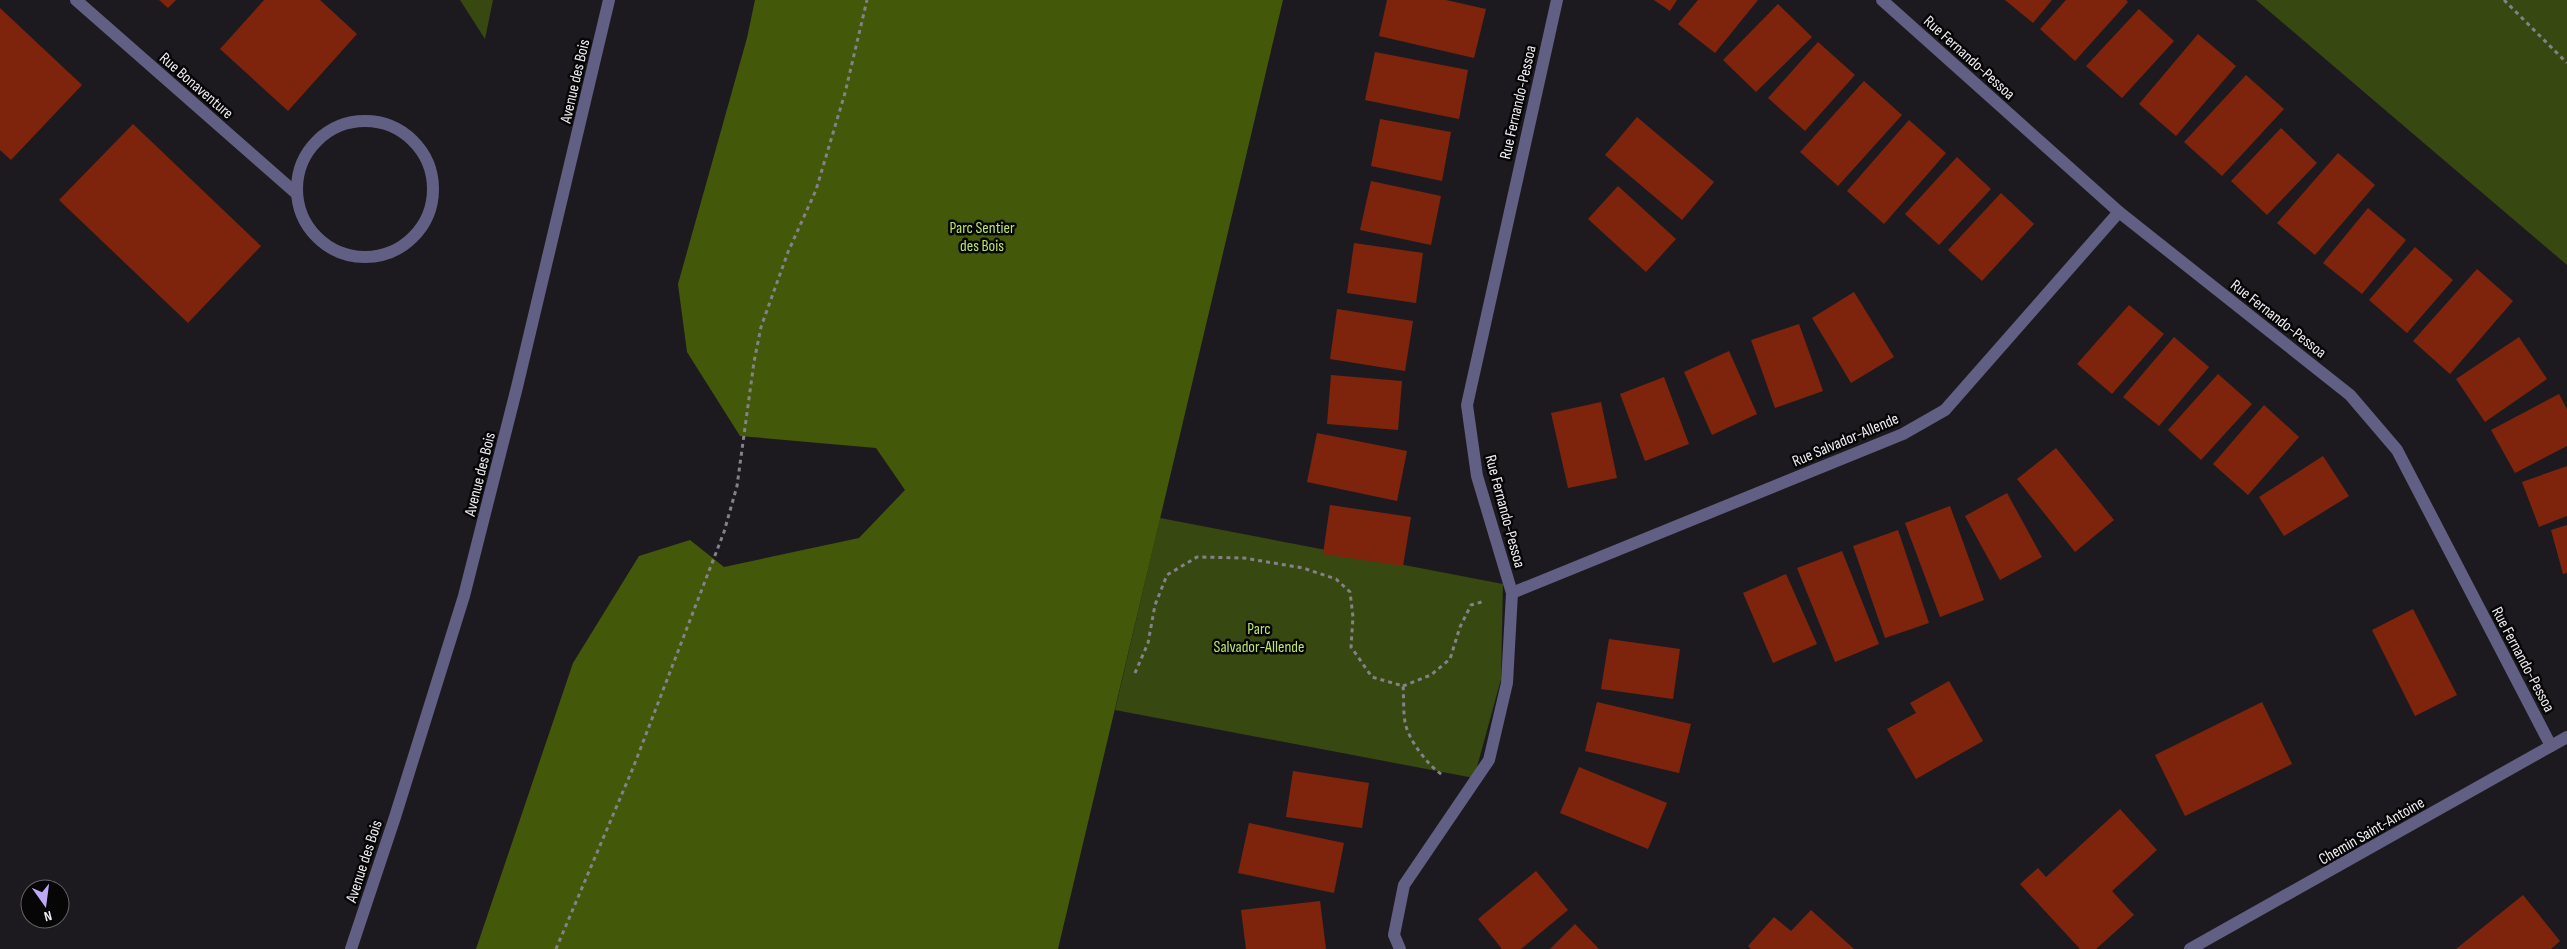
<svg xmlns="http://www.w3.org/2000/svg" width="2567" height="949" font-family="'Sofia Sans Condensed',sans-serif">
  <rect width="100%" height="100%" fill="#1d1a1f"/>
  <!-- green -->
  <g fill="#374811">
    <polygon points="460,0 493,0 485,39"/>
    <polygon points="2256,0 2567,0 2567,265"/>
    <polygon points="1160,518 1503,584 1501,679 1474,778 1115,710"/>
  </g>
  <!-- forest -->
  <polygon fill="#435909" points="755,0 1283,0 1058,949 476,949 573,663 639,556 690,540 724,567 859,538 905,490 876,448 740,436 687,352 678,284 747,38"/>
  <!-- building -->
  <g fill="#7e240c">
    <polygon points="159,0 176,0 168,8"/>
    <polygon points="264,0 320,0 357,34 288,111 220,49"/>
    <polygon points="1387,0 1446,0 1486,9 1474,58 1379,36"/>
    <polygon points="1654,0 1677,0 1670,11"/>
    <polygon points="1698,0 1758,0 1715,53 1678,24"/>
    <polygon points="2005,0 2052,0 2033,23"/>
    <polygon points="2066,0 2126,0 2128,2 2075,61 2040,29"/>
    <polygon points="1778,4 1812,37 1756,92 1723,60"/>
    <polygon points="0,8 82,85 11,160 0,150"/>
    <polygon points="2139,9 2174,41 2122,98 2086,66"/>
    <polygon points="2198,34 2236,66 2176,136 2139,104"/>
    <polygon points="1818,42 1855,75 1805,131 1768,98"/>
    <polygon points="1375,52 1468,70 1459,119 1365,100"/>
    <polygon points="2246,75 2284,109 2222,176 2184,142"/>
    <polygon points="1864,81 1902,115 1838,186 1800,152"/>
    <polygon points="1637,117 1714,182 1682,220 1605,155"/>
    <polygon points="1380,119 1451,132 1442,181 1371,166"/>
    <polygon points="1909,120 1946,153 1884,224 1847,191"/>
    <polygon points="133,124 261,246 188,323 59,200"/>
    <polygon points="2281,128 2317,163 2267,215 2231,181"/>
    <polygon points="2338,153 2375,185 2315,255 2277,223"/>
    <polygon points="1957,157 1991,189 1939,245 1905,214"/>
    <polygon points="1371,181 1441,196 1431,245 1360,230"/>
    <polygon points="1618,186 1676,239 1646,272 1588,219"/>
    <polygon points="2001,193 2034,224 1982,281 1948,250"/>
    <polygon points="2368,208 2406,240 2362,294 2323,263"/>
    <polygon points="1354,243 1423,253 1416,303 1347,293"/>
    <polygon points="2415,247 2453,280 2407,333 2369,300"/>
    <polygon points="2477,269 2513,301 2450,374 2413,341"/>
    <polygon points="1854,292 1894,357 1851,383 1812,318"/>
    <polygon points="2129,305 2164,334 2112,394 2077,364"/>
    <polygon points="1337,309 1413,321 1405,371 1330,359"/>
    <polygon points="1799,324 1823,391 1775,408 1751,340"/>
    <polygon points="2174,337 2209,367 2159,426 2123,397"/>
    <polygon points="2519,337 2547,379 2485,422 2456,379"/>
    <polygon points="1729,351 1757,414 1712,435 1684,372"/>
    <polygon points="2218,374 2252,404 2201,460 2168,430"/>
    <polygon points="1331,375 1402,381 1398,430 1327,424"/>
    <polygon points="1664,377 1689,444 1645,461 1620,394"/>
    <polygon points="2559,394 2567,409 2567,446 2515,473 2491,430"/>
    <polygon points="1601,402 1617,478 1568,488 1551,413"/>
    <polygon points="2264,405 2299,437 2248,495 2213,464"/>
    <polygon points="1317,433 1407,451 1397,501 1307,482"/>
    <polygon points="2056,448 2114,520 2075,552 2017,479"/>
    <polygon points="2323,456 2349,496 2284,536 2259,497"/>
    <polygon points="2567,466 2567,516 2539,527 2522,482"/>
    <polygon points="2007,493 2042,557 2000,580 1965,516"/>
    <polygon points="1330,505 1411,517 1403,566 1323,554"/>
    <polygon points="1950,506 1984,600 1940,617 1905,523"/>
    <polygon points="2567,525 2567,573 2563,574 2551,530"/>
    <polygon points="1898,530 1929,623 1885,638 1853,546"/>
    <polygon points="1842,551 1879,644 1835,662 1797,568"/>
    <polygon points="1786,574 1817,644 1773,663 1743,593"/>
    <polygon points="2413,609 2457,695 2415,716 2372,630"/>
    <polygon points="1609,639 1680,649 1673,699 1601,689"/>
    <polygon points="1949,681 1983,741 1916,779 1887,729 1916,713 1910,703"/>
    <polygon points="1597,702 1691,724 1679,773 1585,751"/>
    <polygon points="2262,702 2292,764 2185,816 2155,755"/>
    <polygon points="1579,767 1667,803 1648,849 1560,813"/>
    <polygon points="1293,771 1369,783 1362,828 1286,817"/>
    <polygon points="2120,809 2157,850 2112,891 2134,915 2096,949 2080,949 2020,884 2038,868 2046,877"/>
    <polygon points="1249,823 1344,843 1334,893 1238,873"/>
    <polygon points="1536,871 1568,910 1521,949 1502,949 1478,919"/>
    <polygon points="2523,895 2560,941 2551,949 2456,949"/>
    <polygon points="1320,901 1326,949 1246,949 1241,910"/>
    <polygon points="1811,910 1854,949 1751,949 1748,946 1774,917 1791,931"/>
    <polygon points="1575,924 1599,949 1550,949"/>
  </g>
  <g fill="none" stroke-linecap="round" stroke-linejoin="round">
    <!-- path -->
    <g stroke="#858287" stroke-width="3" stroke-dasharray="4 4" stroke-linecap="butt">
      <polyline points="2504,0 2567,63"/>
      <path d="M1135,673L1148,643L1155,605L1167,575L1197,557L1244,558L1303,568L1336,579L1350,592L1353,617L1351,647L1372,677L1403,686C1404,697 1403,710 1405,722C1408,740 1429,767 1444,776"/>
      <polyline points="1403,686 1431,675 1450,659 1460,627 1471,605 1485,601"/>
      <polyline points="556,949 633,768 724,532 737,486 754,362 761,327 788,252 816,190 845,93 867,0"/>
    </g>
    <!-- minor -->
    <g stroke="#625f84" stroke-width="12">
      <polyline points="76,0 297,194"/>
      <polyline points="1882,0 2119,212 2350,395 2397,450 2551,746"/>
      <circle cx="365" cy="189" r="68"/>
      <polyline points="1512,593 1903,434 1945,410 2119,212"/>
      <polyline points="351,949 395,817 464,596 517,387 609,0"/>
      <polyline points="1400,949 1394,935 1404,885 1489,760 1507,683 1512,593 1477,476 1467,405 1557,0"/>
      <polyline points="2190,949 2567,737"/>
    </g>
  </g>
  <g text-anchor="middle" stroke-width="5" stroke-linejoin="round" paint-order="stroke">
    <!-- street labels -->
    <g font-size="16" fill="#eeecf0" stroke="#070607">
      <text transform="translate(1970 57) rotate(42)" y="6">Rue Fernando-Pessoa</text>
      <text transform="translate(574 81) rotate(-77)" y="6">Avenue des Bois</text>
      <text transform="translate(197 85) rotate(41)" y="6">Rue Bonaventure</text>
      <text transform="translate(1517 102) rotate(-77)" y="6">Rue Fernando-Pessoa</text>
      <text transform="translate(2279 318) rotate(38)" y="6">Rue Fernando-Pessoa</text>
      <text transform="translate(1845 439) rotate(-23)" y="6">Rue Salvador-Allende</text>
      <text transform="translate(479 474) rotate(-76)" y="6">Avenue des Bois</text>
      <text transform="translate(1506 511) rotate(75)" y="6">Rue Fernando-Pessoa</text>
      <text transform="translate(2524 659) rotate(62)" y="6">Rue Fernando-Pessoa</text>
      <text transform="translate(2371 830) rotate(-30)" y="6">Chemin Saint-Antoine</text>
      <text transform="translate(363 861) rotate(-72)" y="6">Avenue des Bois</text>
    </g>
    <!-- park labels -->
    <g font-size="16" fill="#bce569" stroke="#070607">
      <text x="982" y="233">Parc Sentier<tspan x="982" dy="18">des Bois</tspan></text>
      <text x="1259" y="634">Parc<tspan x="1259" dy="18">Salvador-Allende</tspan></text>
    </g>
  </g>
  <!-- north arrow -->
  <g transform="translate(45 904) rotate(166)"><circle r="24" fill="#070607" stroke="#636264"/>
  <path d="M0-4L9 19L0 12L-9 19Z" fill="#bea9f5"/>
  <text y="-8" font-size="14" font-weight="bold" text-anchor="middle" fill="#eeecf0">N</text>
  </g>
</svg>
